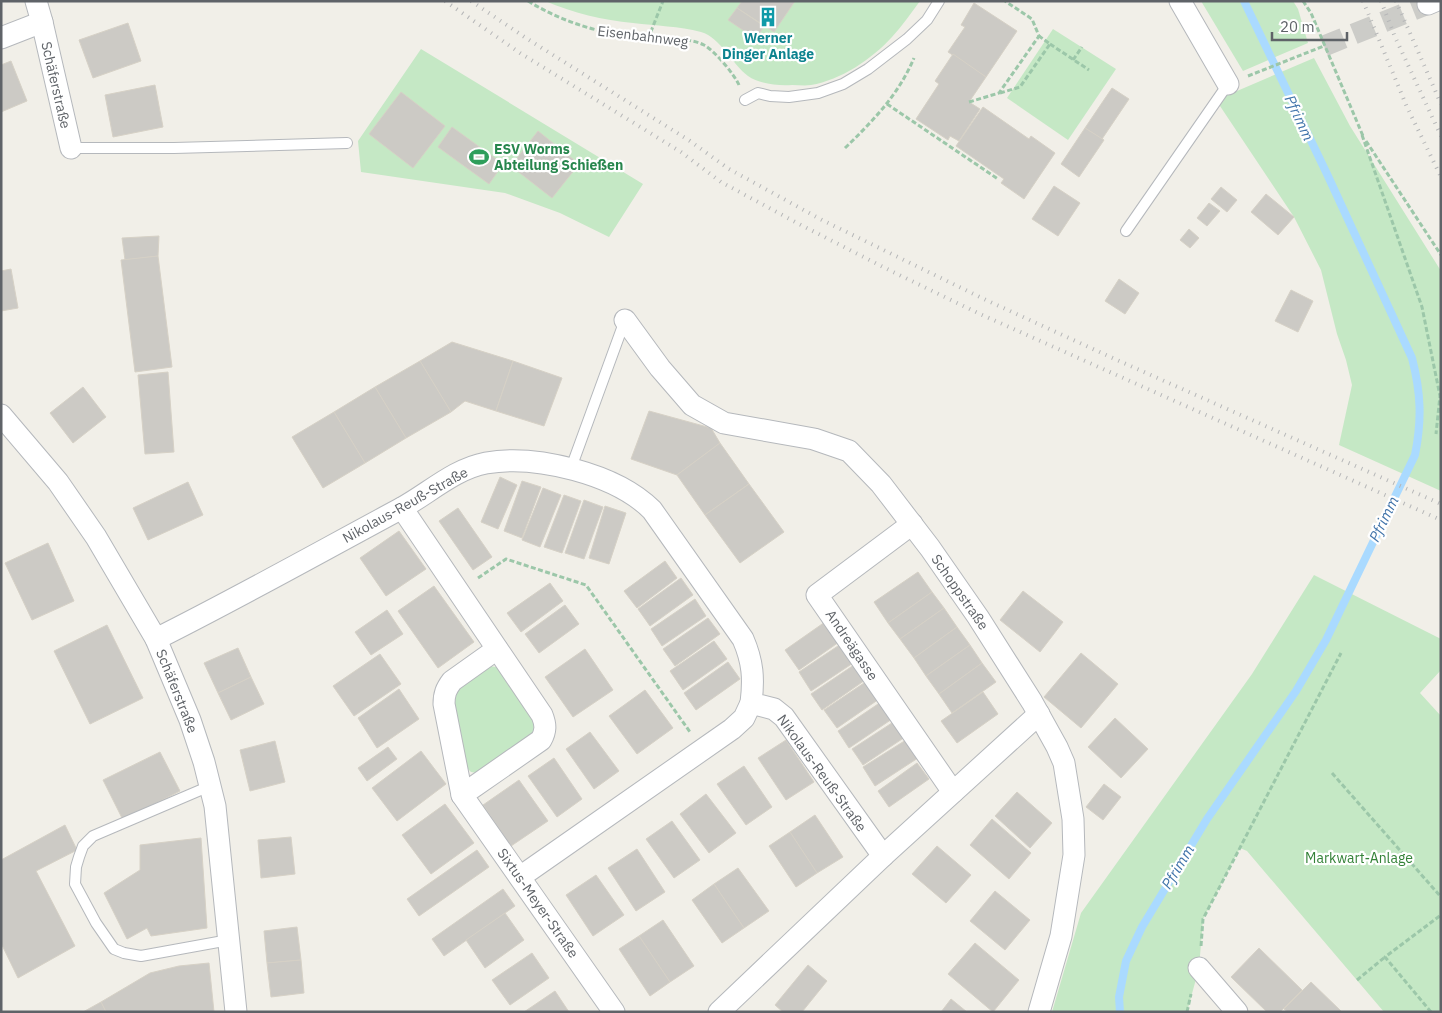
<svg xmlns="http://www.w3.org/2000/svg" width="1442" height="1013" font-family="'IBM Plex Sans',sans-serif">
  <rect width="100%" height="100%" fill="#f1efe8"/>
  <!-- green -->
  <g fill="#c5e8c5">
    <path d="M545,1H920C911,13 902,26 892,37C872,59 841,80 811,85C805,86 798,85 792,85C778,86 759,84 748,76C732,64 721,38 701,32C679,26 656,26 633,23C603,20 573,13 545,1Z"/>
    <polygon points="1201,1 1293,1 1298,9 1308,43 1243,71"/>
    <polygon points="1053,29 1116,69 1068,140 1007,98"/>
    <polygon points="421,49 643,184 609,237 560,213 505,193 361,172 358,141"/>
    <polygon points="1314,58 1350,126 1441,271 1441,491 1339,445 1352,385 1346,360 1337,334 1321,270 1294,217 1216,100"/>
    <polygon points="1314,575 1441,639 1441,670 1420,693 1441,716 1441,1012 1384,1012 1247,851 1240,848 1203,919 1199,968 1187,1012 1052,1012 1081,913 1252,674"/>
    <path d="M489,666L496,667L502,673C512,687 540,718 533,734L477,773L471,772L467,768L452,708L454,692Z"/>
  </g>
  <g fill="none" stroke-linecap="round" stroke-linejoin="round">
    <!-- stream -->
    <path stroke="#aadaff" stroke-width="8" d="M1120,1012L1119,997L1126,961L1142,927L1207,819L1296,691L1326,640L1415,455C1422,420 1421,393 1412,358L1327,174L1244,1"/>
  </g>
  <!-- building -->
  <g fill="#cccac5" stroke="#d6d1c6">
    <polygon points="742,1 795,1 774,32 737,8"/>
    <polygon points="974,3 1017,31 986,77 948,52 965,27 961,25"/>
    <polygon points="737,8 764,26 756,39 728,20"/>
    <polygon points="128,23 141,61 93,78 79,40"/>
    <polygon points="953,54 986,77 969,102 980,109 959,141 950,136 948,140 916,119 939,84 935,81"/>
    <polygon points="11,61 27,101 1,112 1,65"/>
    <polygon points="155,85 163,127 113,137 105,95"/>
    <polygon points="1112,88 1129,99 1102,139 1085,128"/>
    <polygon points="401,92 445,126 413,168 369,134"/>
    <polygon points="983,107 1029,139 1031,136 1055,153 1024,199 1001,183 1004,179 956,146"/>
    <polygon points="452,127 503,164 489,184 438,147"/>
    <polygon points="1085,128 1104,140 1079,177 1061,164"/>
    <polygon points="538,131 579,164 552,198 511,166"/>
    <polygon points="1054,186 1080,203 1058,236 1032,219"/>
    <polygon points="1221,187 1237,200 1227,212 1211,199"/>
    <polygon points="1266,194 1294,217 1278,235 1251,212"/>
    <polygon points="1209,203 1220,211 1207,226 1197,218"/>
    <polygon points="1189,229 1199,238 1190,248 1180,240"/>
    <polygon points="159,236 158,256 125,260 122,238"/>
    <polygon points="158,256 172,367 135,372 121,260"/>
    <polygon points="11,269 18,308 1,311 1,271"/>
    <polygon points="1119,279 1139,293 1125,314 1105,301"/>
    <polygon points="1291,290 1313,301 1298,332 1275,321"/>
    <polygon points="452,342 513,361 496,411 465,401 451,412 420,361"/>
    <polygon points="420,361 451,412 406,438 375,387"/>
    <polygon points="513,361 562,378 544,426 496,411"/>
    <polygon points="168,372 174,452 145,454 138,375"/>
    <polygon points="83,387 106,417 73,443 50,413"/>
    <polygon points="375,387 406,438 365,463 334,412"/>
    <polygon points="649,411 711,428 720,443 677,475 631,459"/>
    <polygon points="334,412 365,463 323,488 292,437"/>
    <polygon points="720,443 749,484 705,515 677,475"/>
    <polygon points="500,477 517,485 498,529 481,522"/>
    <polygon points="522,481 541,487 522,538 504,531"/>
    <polygon points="188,482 203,515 148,540 133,508"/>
    <polygon points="749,484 784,532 740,563 705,515"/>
    <polygon points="543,488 561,495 540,547 522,540"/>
    <polygon points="564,495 581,501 562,553 544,547"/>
    <polygon points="584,500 603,507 584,559 565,553"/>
    <polygon points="605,506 626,513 609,564 589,558"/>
    <polygon points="458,508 492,557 473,570 439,521"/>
    <polygon points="399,531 426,569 386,596 360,558"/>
    <polygon points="48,543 74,601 32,620 5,563"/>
    <polygon points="665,561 677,578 637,608 624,591"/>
    <polygon points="918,572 932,592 888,623 874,602"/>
    <polygon points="681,578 693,595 650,626 638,609"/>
    <polygon points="550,583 563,601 521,632 507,613"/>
    <polygon points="434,586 474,642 438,668 398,611"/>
    <polygon points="1023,591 1063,622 1040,652 1000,620"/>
    <polygon points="932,592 944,608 900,639 888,623"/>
    <polygon points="695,599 706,616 662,646 651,629"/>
    <polygon points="565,605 579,624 539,653 525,634"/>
    <polygon points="944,608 957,627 914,658 900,639"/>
    <polygon points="387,610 403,634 371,655 355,632"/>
    <polygon points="708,618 720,634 675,666 663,649"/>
    <polygon points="825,622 839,642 799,670 785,650"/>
    <polygon points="107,625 143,698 90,724 54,651"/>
    <polygon points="957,627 970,645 926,676 914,658"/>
    <polygon points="714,641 727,659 683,690 670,671"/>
    <polygon points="844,642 856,661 811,691 799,672"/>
    <polygon points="970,645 982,663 939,694 926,676"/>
    <polygon points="238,648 251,677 218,693 204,663"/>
    <polygon points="585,649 613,690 573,717 545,677"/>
    <polygon points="1081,653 1118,684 1081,728 1044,697"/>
    <polygon points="380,654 401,684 354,716 333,686"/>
    <polygon points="728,662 740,679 696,710 684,693"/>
    <polygon points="857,663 868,678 822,710 811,694"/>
    <polygon points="982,663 996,682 952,713 939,694"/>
    <polygon points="251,677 264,704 231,720 218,693"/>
    <polygon points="870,679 882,697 837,728 824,710"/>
    <polygon points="399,689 419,719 377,748 358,718"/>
    <polygon points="645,690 673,728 637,754 609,716"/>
    <polygon points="983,692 998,714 957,743 941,721"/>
    <polygon points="884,700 895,717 849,748 838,731"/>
    <polygon points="1115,718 1148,749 1121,778 1088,747"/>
    <polygon points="895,721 905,737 863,765 852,749"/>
    <polygon points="590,732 619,771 594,789 566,749"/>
    <polygon points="786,740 814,782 786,800 758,758"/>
    <polygon points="906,740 918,758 875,786 863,767"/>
    <polygon points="275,741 285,782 250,791 240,750"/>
    <polygon points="388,747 397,759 367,781 358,768"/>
    <polygon points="421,751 446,784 397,821 372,788"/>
    <polygon points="160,752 180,791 123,820 103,780"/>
    <polygon points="554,758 582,799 557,817 528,776"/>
    <polygon points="917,763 929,779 889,807 878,791"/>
    <polygon points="744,766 772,807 746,825 717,784"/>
    <polygon points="519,780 548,821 511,846 483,805"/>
    <polygon points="1104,784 1121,797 1103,820 1086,807"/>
    <polygon points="1017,792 1052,823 1030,848 995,816"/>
    <polygon points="706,794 736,833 709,853 680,814"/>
    <polygon points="445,804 474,843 431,874 402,835"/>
    <polygon points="815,815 843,857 817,873 790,832"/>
    <polygon points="992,819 1031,853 1009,879 970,845"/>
    <polygon points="672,821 700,860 674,878 646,839"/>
    <polygon points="65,825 77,850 36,871 75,946 18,978 1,943 1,860"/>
    <polygon points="790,832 817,873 796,887 769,846"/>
    <polygon points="291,837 295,874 261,878 258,840"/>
    <polygon points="201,838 207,928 151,936 147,928 127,939 104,893 140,870 140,845"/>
    <polygon points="937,846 971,875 946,903 912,874"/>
    <polygon points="637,849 665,892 636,911 608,868"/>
    <polygon points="477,850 489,867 419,916 407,899"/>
    <polygon points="738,868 769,911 744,928 714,884"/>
    <polygon points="596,875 624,915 593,936 566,895"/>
    <polygon points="714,884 744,928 722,943 692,900"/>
    <polygon points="503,889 515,906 444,956 432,939"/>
    <polygon points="995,891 1030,920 1005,950 970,921"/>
    <polygon points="505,913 524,940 485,968 466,940"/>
    <polygon points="663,920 694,966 670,982 639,936"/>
    <polygon points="297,927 301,960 267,963 264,931"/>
    <polygon points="639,936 670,982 650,996 619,949"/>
    <polygon points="975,943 1019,980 993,1012 948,974"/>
    <polygon points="1259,948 1302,990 1280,1012 1267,1012 1231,977"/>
    <polygon points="532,953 549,978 510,1005 492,980"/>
    <polygon points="301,960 304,993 271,997 267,963"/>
    <polygon points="209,963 214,1012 106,1012 101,1002 150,973 179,966"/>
    <polygon points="808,965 827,981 802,1012 783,1012 775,1005"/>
    <polygon points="1311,982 1342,1012 1288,1012 1284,1009"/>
    <polygon points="555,991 569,1012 524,1012"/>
    <polygon points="951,999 967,1012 941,1012"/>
    <polygon points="101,1002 106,1012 83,1012"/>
  </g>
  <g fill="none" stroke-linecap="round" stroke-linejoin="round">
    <!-- street-tunnel -->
    <polyline stroke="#ccccc8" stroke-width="21" stroke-dasharray="21 11" stroke-linecap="butt" points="1324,46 1428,4"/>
    <defs>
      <g id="lane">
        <polyline points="745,100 758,93 770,96 789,97 818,93 843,84 868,69 907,39 927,20 939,1"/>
        <polyline points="71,148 174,148 347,143"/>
        <polyline points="1126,231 1228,84"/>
        <polyline points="571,468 625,320"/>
        <polyline points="210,786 93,836 83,846 79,857 76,867 75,884 96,923 114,949 124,953 141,956 229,940"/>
      </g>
      <g id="street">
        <polyline points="36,1 42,22 71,148"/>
        <polyline points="1180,1 1228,84"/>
        <polyline points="1428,4 1435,1"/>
        <polyline points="1,38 42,22"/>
        <polyline points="625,320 660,368 692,405 724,423 814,439 849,451 881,484 930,548 978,617 1032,702 1057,747 1064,763 1073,819 1074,855 1061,936 1039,1012"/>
        <polyline points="1,415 58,482 96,537 156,639 190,720 204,762 215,806 236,1012"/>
        <path d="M402,508L542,715C546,725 546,731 541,740L462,795L614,1012"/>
        <polyline points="912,524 817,595 953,792"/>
        <path d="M156,639C238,598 318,553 400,509C428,494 454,469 486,463C536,454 616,474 652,510L743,639C753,662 754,679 751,703L774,709L784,717L883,856"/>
        <path d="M462,795L444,704C444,694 446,689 452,681L497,649"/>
        <polyline points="520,877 732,729 744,718 751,703"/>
        <polyline points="1199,968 1237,1012"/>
        <polyline points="719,1012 883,856 1039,714"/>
      </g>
    </defs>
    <!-- lane casing -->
    <use href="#lane" stroke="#b5b8bc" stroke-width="12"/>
    <!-- street casing -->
    <use href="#street" stroke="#b5b8bc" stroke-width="23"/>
    <!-- path -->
    <g stroke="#9cc7a9" stroke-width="3" stroke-dasharray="5 2.5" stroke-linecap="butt">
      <path d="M528,1C564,23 602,34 643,38C663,41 686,36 704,45C715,51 734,74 739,85"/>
      <polyline points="1303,1 1311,13 1363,136"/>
      <polyline points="648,39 663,1"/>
      <polyline points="1050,44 1089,70"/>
      <polyline points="1073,60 1082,47"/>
      <polyline points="1248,76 1324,46"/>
      <polyline points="1000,93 1020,87 1050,44 1039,36"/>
      <polyline points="969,102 999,93 1039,36 1032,19 1005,1"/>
      <polyline points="887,104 998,179"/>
      <polyline points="1362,135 1422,307 1440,396 1436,434"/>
      <polyline points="1366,141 1441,255"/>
      <path d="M845,148C873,121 899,94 914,58"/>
      <polyline points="478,578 506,559 586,585 690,732"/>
      <polyline points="1332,773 1441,897"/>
      <polyline points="1201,946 1203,919 1341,653"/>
      <polyline points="1357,980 1385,957"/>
      <polyline points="1187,1012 1191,994"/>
      <polyline points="1431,1012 1385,957 1441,915"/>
    </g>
    <!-- lane -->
    <use href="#lane" stroke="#fff" stroke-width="10"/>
    <!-- street -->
    <use href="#street" stroke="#fff" stroke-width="21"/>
    <!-- rail -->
    <g stroke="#b6b7b8" stroke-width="4" stroke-dasharray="1 6" stroke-linecap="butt">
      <polyline points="445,1 520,53 681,152 721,182 799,224 891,271 980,314 1441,520"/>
      <polyline points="471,1 526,38 690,141 729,169 822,220 986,300 1117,360 1441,504"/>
      <polyline points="1363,1 1407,107 1441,177"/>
      <polyline points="1381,1 1395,37 1441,136"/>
      <polyline points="1396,1 1441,104"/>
    </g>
  </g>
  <!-- icons -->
  <defs>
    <symbol id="building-bare" viewBox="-9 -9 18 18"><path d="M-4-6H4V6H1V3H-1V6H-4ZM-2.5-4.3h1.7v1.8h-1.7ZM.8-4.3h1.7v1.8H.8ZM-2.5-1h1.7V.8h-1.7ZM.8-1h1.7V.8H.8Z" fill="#0f9aa8" stroke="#fff" stroke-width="2.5" paint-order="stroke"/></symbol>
    <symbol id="stadium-bare" viewBox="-9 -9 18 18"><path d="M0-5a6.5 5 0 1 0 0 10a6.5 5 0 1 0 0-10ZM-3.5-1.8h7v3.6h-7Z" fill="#2e9e5b" stroke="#fff" stroke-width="2.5" paint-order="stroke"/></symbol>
  </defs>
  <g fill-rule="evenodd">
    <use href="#building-bare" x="754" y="3" width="28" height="28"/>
    <use href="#stadium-bare" x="465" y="143" width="28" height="28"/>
  </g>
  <g text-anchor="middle" stroke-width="4.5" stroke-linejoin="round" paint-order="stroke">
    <!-- street labels -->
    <g font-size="14" fill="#5f6368" stroke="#fff">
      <text transform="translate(643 36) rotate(7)" y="5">Eisenbahnweg</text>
      <text transform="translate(56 85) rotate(77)" y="5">Schäferstraße</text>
      <text transform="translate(405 505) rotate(-29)" y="5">Nikolaus-Reuß-Straße</text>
      <text transform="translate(960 592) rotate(55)" y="5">Schoppstraße</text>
      <text transform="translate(852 645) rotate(56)" y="5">Andreägasse</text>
      <text transform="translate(177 691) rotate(68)" y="5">Schäferstraße</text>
      <text transform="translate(822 773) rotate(54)" y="5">Nikolaus-Reuß-Straße</text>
      <text transform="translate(538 903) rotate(55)" y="5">Sixtus-Meyer-Straße</text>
    </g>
    <!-- culture labels -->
    <g font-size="14" font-weight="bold" fill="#0d838f" stroke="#fff">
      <text x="768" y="43">Werner<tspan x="768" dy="16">Dinger Anlage</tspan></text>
    </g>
    <!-- leisure labels -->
    <g font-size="14" font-weight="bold" fill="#27864d" stroke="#fff" text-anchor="start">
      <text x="494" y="154">ESV Worms<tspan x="494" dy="16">Abteilung Schießen</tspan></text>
    </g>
    <!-- park labels -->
    <g font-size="14" fill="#348238" stroke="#fff">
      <text x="1359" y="863">Markwart-Anlage</text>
    </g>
    <!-- water labels -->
    <g font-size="15" font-style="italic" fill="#4174aa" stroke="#fff">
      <text transform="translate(1299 118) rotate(65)" y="5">Pfrimm</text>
      <text transform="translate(1384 519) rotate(-64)" y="5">Pfrimm</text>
      <text transform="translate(1178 867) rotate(-59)" y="5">Pfrimm</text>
    </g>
  </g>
  <!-- border -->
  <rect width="1442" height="1013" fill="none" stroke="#5f6368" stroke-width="5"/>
  <!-- scale -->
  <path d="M1272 32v8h75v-8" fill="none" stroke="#5f6368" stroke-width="2.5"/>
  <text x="1280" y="32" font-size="15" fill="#5f6368" stroke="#ffffff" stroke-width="4" paint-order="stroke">20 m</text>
</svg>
